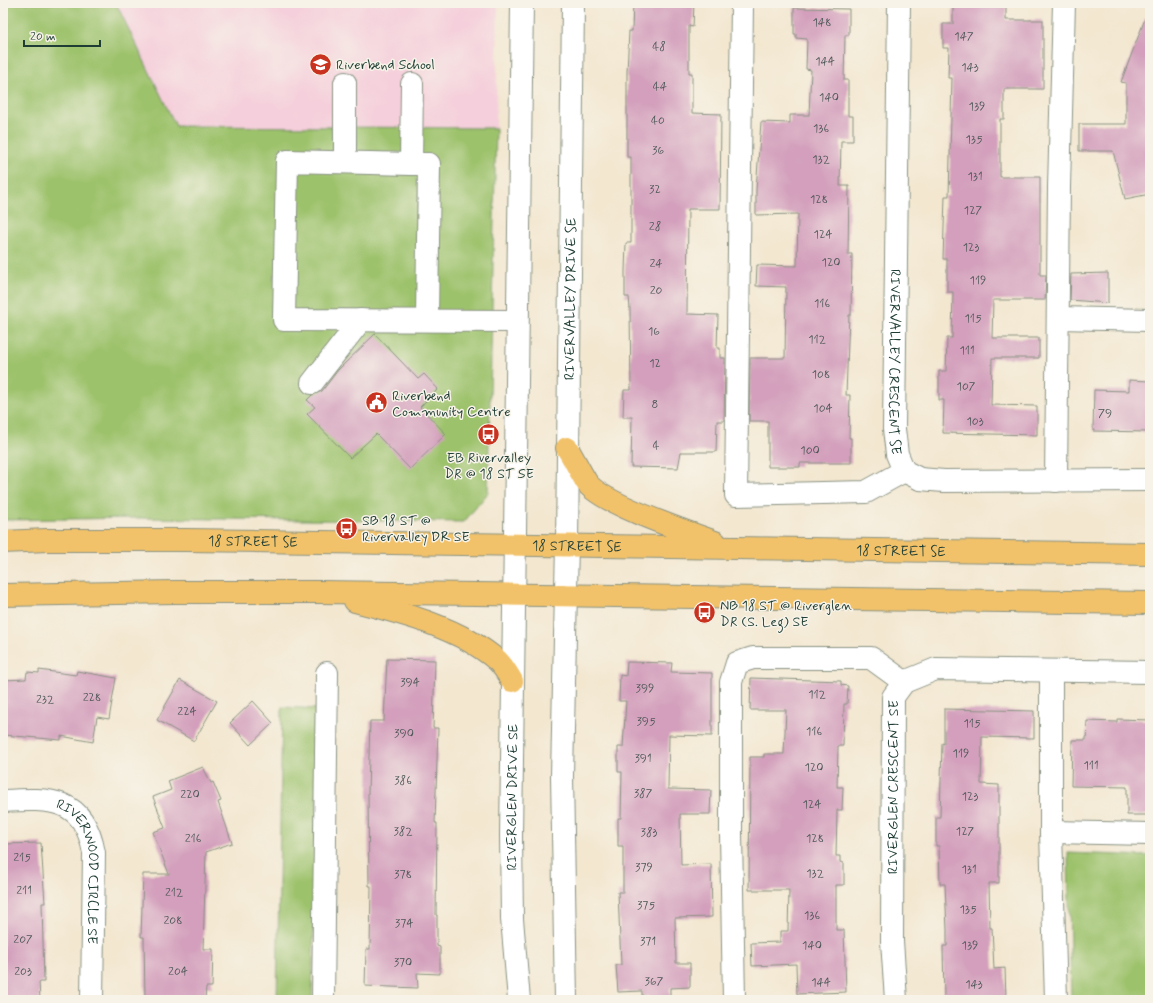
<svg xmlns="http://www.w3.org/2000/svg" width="1153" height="1003" font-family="Mynerve,sans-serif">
  <rect width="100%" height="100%" fill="#f7f3e8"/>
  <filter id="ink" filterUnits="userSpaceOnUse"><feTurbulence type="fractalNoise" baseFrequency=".025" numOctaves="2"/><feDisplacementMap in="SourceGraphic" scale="8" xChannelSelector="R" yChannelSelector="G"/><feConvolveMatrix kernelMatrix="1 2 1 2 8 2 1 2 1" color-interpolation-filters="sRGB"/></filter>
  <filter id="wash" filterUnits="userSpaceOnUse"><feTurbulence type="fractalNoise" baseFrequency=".012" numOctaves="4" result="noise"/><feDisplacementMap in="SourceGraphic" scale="16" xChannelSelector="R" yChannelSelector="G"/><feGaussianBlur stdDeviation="0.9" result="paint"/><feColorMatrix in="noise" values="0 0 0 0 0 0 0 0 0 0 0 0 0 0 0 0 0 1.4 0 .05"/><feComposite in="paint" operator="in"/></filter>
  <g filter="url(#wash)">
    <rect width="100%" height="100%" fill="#f3e7d0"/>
    <!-- built -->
    <polygon fill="#f5cfdb" points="116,3 498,3 496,128 176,126"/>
    <!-- green -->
    <g fill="#9dc26c" stroke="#5e8050">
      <polygon points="3,3 116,3 176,126 496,128 488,493 464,522 137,518 3,520"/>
      <polygon points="282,707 319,709 312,1000 277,1000"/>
      <polygon points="1068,853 1150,856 1150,1000 1071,1000"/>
    </g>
    <g id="blocks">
      <!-- building -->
      <g fill="#d39fbc">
        <polygon points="633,3 694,3 693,27 689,26 689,73 692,73 692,113 721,114 720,209 688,209 687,314 718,315 717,348 720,348 720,358 725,358 724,421 717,421 716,452 681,452 678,468 631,467 632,417 623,417 624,390 631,390 630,309 629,297 625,297 625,271 626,243 631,243 631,157 627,157 627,72 629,31 632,31"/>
        <polygon points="953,3 1006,3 1006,20 1043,20 1043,89 1004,89 1004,119 1000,119 1000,177 1040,177 1040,275 1046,275 1045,300 993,300 992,338 1039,338 1039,358 992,358 991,405 1037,406 1037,435 943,433 944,400 939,400 939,371 946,371 947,338 952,338 953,292 947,292 947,259 943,259 945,196 949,196 952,78 948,78 949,48 943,48 943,24 953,24"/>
        <polygon points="794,8 849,9 849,35 845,35 844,80 848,80 848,116 853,116 853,141 841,141 840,186 849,186 848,254 852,254 851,315 849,315 846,395 850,395 849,438 851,438 851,463 800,463 800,467 768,467 768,421 749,421 750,358 785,358 786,287 756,286 757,265 797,266 798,214 756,215 756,190 761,122 790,123 790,115 809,115 811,70 806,69 807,39 796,38 796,34 794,34"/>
        <polygon points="1148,11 1150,11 1150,194 1125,199 1113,151 1079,151 1079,124 1126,124 1126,83 1121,82"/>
        <polygon points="1108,273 1108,303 1070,300 1071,274"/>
        <polygon points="375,334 418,379 424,374 438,389 420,407 446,434 410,469 376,434 350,458 307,414 315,407 307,400 312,395 322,391 338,370"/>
        <polygon points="1129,380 1150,381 1150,432 1093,431 1094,390 1129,391"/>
        <polygon points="387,659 435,660 433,728 438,728 435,823 437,823 436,915 437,915 437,946 440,947 440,974 417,973 418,988 365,986 366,949 370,949 371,886 369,886 368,793 370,721 384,721"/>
        <polygon points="627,662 672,663 671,672 712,673 712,736 669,735 668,789 711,790 710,814 680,814 681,865 711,864 712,917 675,918 676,963 690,963 690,987 670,988 670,998 649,998 649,996 642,996 642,991 618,992 616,965 621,965 618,892 623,892 623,846 618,846 618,818 621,818 622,772 618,772 618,747 623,747 626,701 619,701 620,675 626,676"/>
        <polygon points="39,670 76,675 77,671 116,678 109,719 97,717 93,742 61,736 61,740 3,735 3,680 26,679 27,672 39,673"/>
        <polygon points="751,678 841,681 841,685 848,686 847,704 844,704 843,746 838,746 837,787 843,787 842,810 837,810 836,856 840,856 840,862 844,863 844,885 836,885 836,930 844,930 846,992 797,994 796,964 752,966 751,943 780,942 780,931 788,931 789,890 749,890 750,757 764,757 764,754 784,754 786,710 750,710"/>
        <polygon points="180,680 217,701 194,741 157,720"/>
        <polygon points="253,701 273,723 250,745 230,723"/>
        <polygon points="944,709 1034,711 1034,738 982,737 981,784 999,785 999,883 989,883 990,928 992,928 994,969 1005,968 1006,999 972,1000 972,997 944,999 943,946 947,946 947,930 945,884 940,884 939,846 936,846 936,817 940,817 942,743 944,744"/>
        <polygon points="1117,719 1150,720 1150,815 1127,815 1127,787 1071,786 1072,740 1086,740 1087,721 1117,722"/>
        <polygon points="203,767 211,783 213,782 221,801 218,802 232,843 206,852 203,949 213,949 212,987 206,987 205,1000 145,1000 144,937 141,937 143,874 169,874 153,832 165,828 153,797 171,790 168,781"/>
        <polygon points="41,843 45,903 42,903 44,982 39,982 40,1000 3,1000 3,844"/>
      </g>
    </g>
  </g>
  <g filter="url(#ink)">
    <use href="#blocks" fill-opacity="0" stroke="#899282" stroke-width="1"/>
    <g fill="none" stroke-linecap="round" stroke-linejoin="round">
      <defs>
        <g id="minor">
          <polyline points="742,3 736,495 866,492 904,471"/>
          <path id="s1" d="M899,3L894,429L897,454L904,471L920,479L944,481L1150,480"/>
          <polyline points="412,84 411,164 287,161 284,320 517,321"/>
          <polyline points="345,162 345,83"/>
          <polyline points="411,164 429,164 427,320"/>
          <polyline points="1058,318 1150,320"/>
          <polyline points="312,383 361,320"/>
          <polyline points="1056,481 1059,187 1064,3"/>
          <polyline points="1051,671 1051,832 1056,1000"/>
          <path id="s2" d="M3,801C51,798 84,797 94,853L92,1000"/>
          <polyline points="1051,832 1150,834"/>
          <polyline points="323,1000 327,673"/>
          <path id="s3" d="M519,1000L512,919L511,836L522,3"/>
          <path id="s4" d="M566,1000L562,776L567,544L573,3"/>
          <polyline points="734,1000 731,834 731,682 737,663 753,658 871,658 904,682"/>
          <path id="s5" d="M896,1000L892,941L893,697L904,682L936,669L1150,672"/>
        </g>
        <g id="major">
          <path d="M567,448C574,459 580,472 587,483C603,504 687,532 715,542"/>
          <path id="s6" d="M3,542L47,540H186L1150,554"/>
          <polyline points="3,595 175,592 319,592 1150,603"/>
          <path d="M355,601C402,613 461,628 498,661C503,666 508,674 512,681"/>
        </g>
      </defs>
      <!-- minor casing -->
      <use href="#minor" stroke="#899282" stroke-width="24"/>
      <!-- major casing -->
      <use href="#major" stroke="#899282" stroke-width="24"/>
      <!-- minor -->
      <use href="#minor" stroke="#fff" stroke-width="22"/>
      <!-- major -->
      <use href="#major" stroke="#f2c26a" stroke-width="22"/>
    </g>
  </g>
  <!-- icons -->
  <defs>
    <symbol id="school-disc" viewBox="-11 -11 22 22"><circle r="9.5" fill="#c8321e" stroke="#f7f3e8"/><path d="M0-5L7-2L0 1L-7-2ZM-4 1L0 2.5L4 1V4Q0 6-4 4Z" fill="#fff"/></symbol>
    <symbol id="civic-disc" viewBox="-11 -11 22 22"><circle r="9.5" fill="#c8321e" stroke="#f7f3e8"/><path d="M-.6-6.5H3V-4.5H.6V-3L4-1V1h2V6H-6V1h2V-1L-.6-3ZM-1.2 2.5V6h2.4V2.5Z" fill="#fff"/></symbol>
    <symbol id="bus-disc" viewBox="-11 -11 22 22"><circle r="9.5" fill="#c8321e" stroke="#f7f3e8"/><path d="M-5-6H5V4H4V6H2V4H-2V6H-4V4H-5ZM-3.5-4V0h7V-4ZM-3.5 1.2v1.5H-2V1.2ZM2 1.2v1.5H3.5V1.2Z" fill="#fff"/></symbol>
  </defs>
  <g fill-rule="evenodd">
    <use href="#school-disc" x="308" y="52" width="25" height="25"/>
    <use href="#civic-disc" x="364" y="390" width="25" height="25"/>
    <use href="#bus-disc" x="476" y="422" width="25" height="25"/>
    <use href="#bus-disc" x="334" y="516" width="25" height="25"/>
    <use href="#bus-disc" x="692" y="600" width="25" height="25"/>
  </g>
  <g text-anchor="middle" stroke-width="3" stroke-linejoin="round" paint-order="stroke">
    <!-- number labels -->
    <g font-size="12" fill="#4c5656">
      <text x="822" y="26">148</text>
      <text x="964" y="40">147</text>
      <text x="659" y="50">48</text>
      <text x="825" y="65">144</text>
      <text x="970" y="71">143</text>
      <text x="660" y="90">44</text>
      <text x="829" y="101">140</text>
      <text x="977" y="110">139</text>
      <text x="658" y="124">40</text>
      <text x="821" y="132">136</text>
      <text x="974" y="143">135</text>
      <text x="658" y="154">36</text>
      <text x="821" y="163">132</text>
      <text x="975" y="180">131</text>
      <text x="655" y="193">32</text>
      <text x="819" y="203">128</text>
      <text x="973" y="214">127</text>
      <text x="655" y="230">28</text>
      <text x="823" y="238">124</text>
      <text x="971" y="251">123</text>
      <text x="831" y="266">120</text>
      <text x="656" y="267">24</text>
      <text x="978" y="284">119</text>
      <text x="656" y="294">20</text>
      <text x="822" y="307">116</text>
      <text x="973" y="322">115</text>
      <text x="654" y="335">16</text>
      <text x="817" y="343">112</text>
      <text x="967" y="354">111</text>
      <text x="655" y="367">12</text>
      <text x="821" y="378">108</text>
      <text x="966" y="390">107</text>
      <text x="655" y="408">8</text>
      <text x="823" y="412">104</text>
      <text x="1105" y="417">79</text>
      <text x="975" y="425">103</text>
      <text x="656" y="449">4</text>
      <text x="810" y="454">100</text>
      <text x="410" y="686">394</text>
      <text x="645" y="692">399</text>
      <text x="817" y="698">112</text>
      <text x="92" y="701">228</text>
      <text x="45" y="703">232</text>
      <text x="187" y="715">224</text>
      <text x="646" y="725">395</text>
      <text x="972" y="727">115</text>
      <text x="814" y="735">116</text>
      <text x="404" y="737">390</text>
      <text x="961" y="757">119</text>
      <text x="643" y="762">391</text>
      <text x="1091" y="769">111</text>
      <text x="814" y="771">120</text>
      <text x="403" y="784">386</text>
      <text x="643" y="797">387</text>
      <text x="190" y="798">220</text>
      <text x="970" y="800">123</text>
      <text x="812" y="808">124</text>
      <text x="403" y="835">382</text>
      <text x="965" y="835">127</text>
      <text x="649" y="836">383</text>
      <text x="193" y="842">216</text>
      <text x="815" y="842">128</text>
      <text x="22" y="861">215</text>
      <text x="644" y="871">379</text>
      <text x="969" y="873">131</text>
      <text x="815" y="877">132</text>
      <text x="403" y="878">378</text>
      <text x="24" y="894">211</text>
      <text x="174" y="896">212</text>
      <text x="646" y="909">375</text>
      <text x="968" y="913">135</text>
      <text x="812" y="919">136</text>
      <text x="173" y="924">208</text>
      <text x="404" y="927">374</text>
      <text x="23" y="943">207</text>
      <text x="648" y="945">371</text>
      <text x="812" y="949">140</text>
      <text x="970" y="949">139</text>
      <text x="403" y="966">370</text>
      <text x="23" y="975">203</text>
      <text x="178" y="975">204</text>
      <text x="654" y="985">367</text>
      <text x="821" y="986">144</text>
      <text x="974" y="988">143</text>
    </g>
    <!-- poi labels -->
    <g font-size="14" fill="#1f3d34" stroke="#f7f3e8" text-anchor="start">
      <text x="336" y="69">Riverbend School</text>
      <text x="392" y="400">Riverbend<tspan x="392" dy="16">Community Centre</tspan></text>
      <text x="489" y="462" text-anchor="middle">EB Rivervalley<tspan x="489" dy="16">DR @ 18 ST SE</tspan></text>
      <text x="362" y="525">SB 18 ST @<tspan x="362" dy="16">Rivervalley DR SE</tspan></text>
      <text x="720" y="610">NB 18 ST @ Riverglen<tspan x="720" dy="16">DR (S. Leg) SE</tspan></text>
    </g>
    <!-- street labels -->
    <g font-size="14" fill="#1f3d34" stroke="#f7f3e8">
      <text dy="5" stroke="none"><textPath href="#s4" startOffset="701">RIVERVALLEY DRIVE SE</textPath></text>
      <text dy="5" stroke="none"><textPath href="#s1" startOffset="359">RIVERVALLEY CRESCENT SE</textPath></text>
      <text dy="5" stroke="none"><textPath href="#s6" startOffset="250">18 STREET SE</textPath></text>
      <text dy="5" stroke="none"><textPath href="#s6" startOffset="574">18 STREET SE</textPath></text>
      <text dy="5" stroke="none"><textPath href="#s6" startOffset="898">18 STREET SE</textPath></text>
      <text dy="5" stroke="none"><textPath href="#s5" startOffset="213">RIVERGLEN CRESCENT SE</textPath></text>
      <text dy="5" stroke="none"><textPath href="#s3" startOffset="203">RIVERGLEN DRIVE SE</textPath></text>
      <text dy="5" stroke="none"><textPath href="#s2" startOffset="133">RIVERWOOD CIRCLE SE</textPath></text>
    </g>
  </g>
  <!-- margin -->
  <rect width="1153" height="1003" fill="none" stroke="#f7f3e8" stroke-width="16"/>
  <!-- scale -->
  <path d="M24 40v6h76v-6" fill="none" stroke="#1f3d34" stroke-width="2"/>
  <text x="30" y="40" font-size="12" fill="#1f3d34" stroke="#f7f3e8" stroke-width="3" paint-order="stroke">20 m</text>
</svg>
